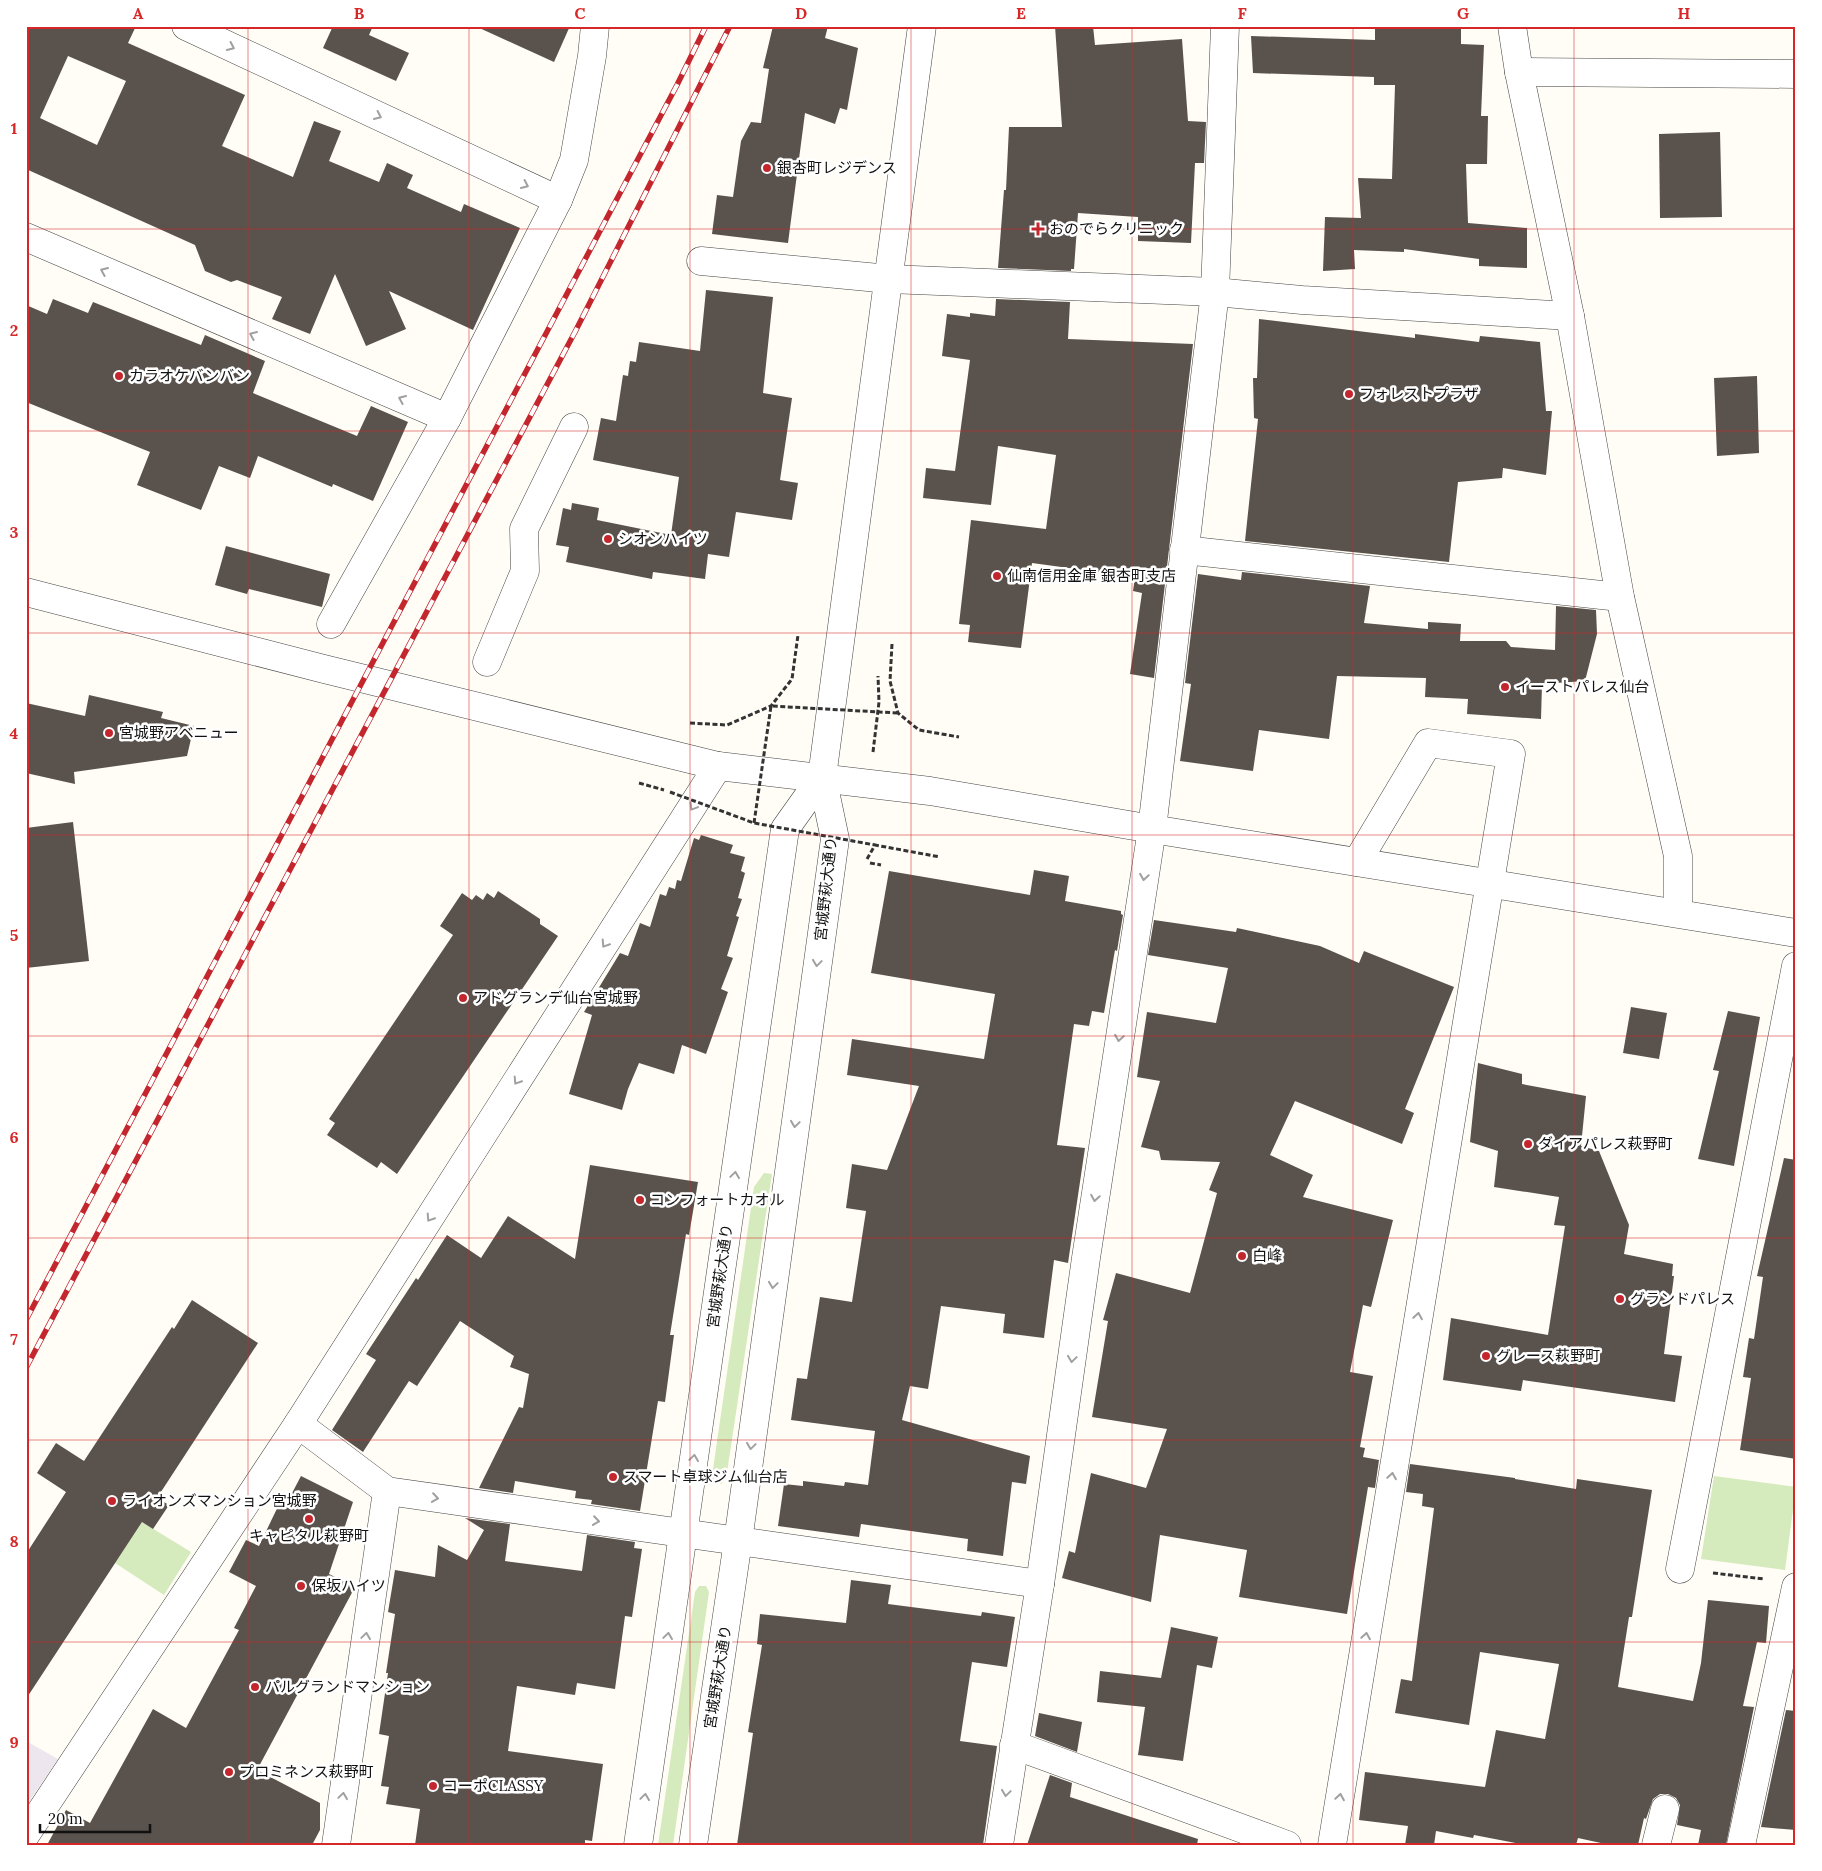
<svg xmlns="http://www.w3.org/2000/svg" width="1822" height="1871" font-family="Lora,'Noto Sans JP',serif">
  <rect width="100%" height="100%" fill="#fffdf5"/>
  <!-- industrial -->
  <polygon fill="#eee6ef" points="26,1741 58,1759 26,1806"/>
  <!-- green -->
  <g fill="#d5ebbd">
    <polygon points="764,1173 772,1174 726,1479 721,1484 717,1484 713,1481 712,1476 754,1187"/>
    <polygon points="1714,1476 1796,1487 1785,1570 1701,1559"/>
    <polygon points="142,1522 191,1552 164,1595 115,1563"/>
    <polygon points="699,1586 706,1586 709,1592 673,1845 658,1845 695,1592"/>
  </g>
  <!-- building -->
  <g fill="#5a524d" fill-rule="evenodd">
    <path d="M26,26H136L128,43L245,95L222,146L293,177L314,121L341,131L329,161L379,182L387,163L413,175L407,188L461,212L464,204L520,228L473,330L389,291L406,329L366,346L335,274L310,334L272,319L282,297L237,280L231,282L205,271L195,245L26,169ZM68,56L126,81L97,145L40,118Z"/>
    <polygon points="333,26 373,26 369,35 409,53 396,81 323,48"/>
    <polygon points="475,26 570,26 554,62"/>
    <polygon points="773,26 828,26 825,38 858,48 847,110 840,108 835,124 805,113 788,243 712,234 717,195 733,197 741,141 751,122 761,123 769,69 763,68"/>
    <polygon points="1055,26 1093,26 1095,45 1182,39 1188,121 1206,122 1204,163 1195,163 1191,243 1138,241 1138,217 1078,213 1074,269 1071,269 1071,271 998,268 1004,190 1006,190 1009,127 1062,127"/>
    <polygon points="1375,26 1461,26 1461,44 1484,45 1481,116 1488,116 1487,164 1466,164 1468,223 1527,228 1527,268 1479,266 1479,259 1404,249 1404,252 1354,250 1355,269 1323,271 1325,217 1361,218 1358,178 1392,179 1395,85 1374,85 1374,77 1253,73 1251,36 1375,40"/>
    <polygon points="1720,132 1722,217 1660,218 1659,134"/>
    <polygon points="706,290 773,297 763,393 792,398 780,480 798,483 792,520 736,512 729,557 708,554 705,579 653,572 652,579 566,562 569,547 556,545 563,508 571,510 572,503 599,508 597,520 671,535 679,477 593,460 601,418 616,421 623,375 628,376 630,361 636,362 639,342 700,351"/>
    <polygon points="53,299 88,313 93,302 201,345 205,335 265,361 253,393 357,436 371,406 408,422 373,501 333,484 332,487 258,456 250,478 219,466 201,510 137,485 150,452 26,402 26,305 47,314"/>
    <polygon points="996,299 1070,302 1068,339 1193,344 1154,678 1130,674 1142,593 1133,591 1135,577 1032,563 1021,648 968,642 970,625 959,624 971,520 1046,529 1056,455 998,446 991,505 923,498 926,468 955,471 970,360 942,356 947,314 970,317 970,313 995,316"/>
    <polygon points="1259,319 1415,338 1415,334 1479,342 1480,336 1540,342 1546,411 1552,411 1546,475 1503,468 1502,478 1458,482 1449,562 1245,541 1258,419 1254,418 1253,378 1257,378"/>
    <polygon points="1757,376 1759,453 1717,456 1714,378"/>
    <polygon points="226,546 330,574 322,607 249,589 247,594 215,585"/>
    <polygon points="1242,572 1370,586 1364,623 1428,629 1428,622 1461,624 1460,641 1506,641 1511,647 1555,650 1556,606 1596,610 1597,634 1585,681 1542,684 1541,719 1467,714 1468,699 1425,697 1426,678 1337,676 1329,739 1259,730 1253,771 1180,761 1191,684 1185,683 1198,574 1241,580"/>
    <polygon points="89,695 163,712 161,718 194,726 187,756 74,772 75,784 26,773 26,703 85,716"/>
    <polygon points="73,822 89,961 26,968 26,828"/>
    <polygon points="701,835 733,845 730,853 745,857 741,871 745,873 738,898 742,899 736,916 739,917 727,956 733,958 721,989 728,992 706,1054 682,1045 674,1074 639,1063 628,1089 622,1110 569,1094 592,1015 584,1012 620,953 628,956 640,923 650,927 660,894 666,896 669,887 675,889 677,880 681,881 694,838 699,840"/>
    <polygon points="1034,870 1069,876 1065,901 1121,911 1121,914 1123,915 1117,951 1115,950 1104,1013 1092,1011 1089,1026 1074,1024 1057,1145 1085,1148 1068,1263 1054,1260 1044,1338 1003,1333 1005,1314 941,1306 928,1389 910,1386 902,1420 1030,1456 1026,1484 1012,1482 1003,1556 967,1551 968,1539 861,1524 859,1537 778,1526 784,1484 803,1486 803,1481 844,1486 845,1482 868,1485 875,1431 791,1420 797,1378 807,1379 820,1297 852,1302 866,1211 846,1208 852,1164 887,1170 919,1086 847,1075 852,1039 984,1059 995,994 871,973 889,871 1030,895"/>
    <polygon points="498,891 540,919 540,924 558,936 397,1174 381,1162 377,1168 327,1135 335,1123 329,1119 453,935 440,926 462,893 472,900 476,895 483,900 487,893 494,898"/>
    <polygon points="1154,920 1236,932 1237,928 1320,946 1359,963 1364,951 1454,987 1405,1109 1414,1113 1402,1144 1295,1101 1270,1155 1313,1175 1303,1197 1393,1220 1371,1307 1363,1305 1350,1372 1373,1376 1360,1447 1365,1448 1363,1457 1379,1460 1375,1488 1368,1487 1347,1614 1239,1597 1247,1550 1160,1535 1151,1602 1062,1578 1069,1551 1075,1553 1091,1473 1146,1488 1167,1429 1092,1417 1108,1321 1103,1320 1116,1273 1190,1293 1217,1193 1209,1190 1220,1162 1161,1160 1159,1151 1141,1147 1160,1081 1137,1077 1147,1012 1216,1023 1228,968 1148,955"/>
    <polygon points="1631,1007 1667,1013 1659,1059 1623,1053"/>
    <polygon points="1728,1011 1760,1017 1734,1166 1698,1159 1719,1071 1713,1070"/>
    <polygon points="1478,1063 1522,1074 1522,1084 1586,1096 1581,1146 1599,1151 1629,1225 1624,1254 1673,1264 1672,1276 1674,1276 1664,1354 1682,1356 1675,1402 1523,1380 1521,1391 1443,1380 1451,1318 1548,1335 1565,1226 1554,1225 1559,1197 1494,1187 1498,1151 1470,1142"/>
    <polygon points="1784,1158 1796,1160 1796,1459 1740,1450 1751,1378 1743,1377 1749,1338 1754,1339 1763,1277 1757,1276"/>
    <polygon points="590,1165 698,1182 689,1235 686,1234 670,1335 674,1335 665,1402 658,1401 640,1511 591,1504 592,1500 575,1498 576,1491 515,1481 513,1493 479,1488 519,1407 523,1408 529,1374 510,1367 514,1356 460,1321 417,1386 409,1381 363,1452 332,1430 376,1360 366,1354 416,1278 418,1280 447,1235 481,1258 508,1216 575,1259"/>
    <polygon points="192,1300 258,1343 157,1498 169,1505 153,1529 142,1522 26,1699 26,1554 66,1492 37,1473 56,1443 84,1461 172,1327 174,1329"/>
    <polygon points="1410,1464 1515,1478 1515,1479 1576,1489 1577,1479 1652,1490 1632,1617 1629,1617 1618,1687 1693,1701 1701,1663 1708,1600 1769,1606 1766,1643 1757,1642 1743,1706 1754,1707 1726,1845 1698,1845 1701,1830 1677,1825 1680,1805 1676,1798 1668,1794 1660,1794 1653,1799 1646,1819 1644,1818 1638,1845 1610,1845 1578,1838 1576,1845 1526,1845 1474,1835 1473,1838 1436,1831 1434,1845 1405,1845 1408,1826 1359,1820 1365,1772 1485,1787 1496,1730 1545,1739 1559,1664 1480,1652 1469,1725 1395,1713 1401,1679 1412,1681 1434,1508 1422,1506 1423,1494 1406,1492"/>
    <polygon points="301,1476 353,1502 329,1574 355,1587 257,1770 320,1803 320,1830 312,1845 47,1845 66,1810 90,1823 153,1709 186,1728 239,1630 234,1628 256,1586 229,1572 246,1540 259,1546 284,1494 290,1497"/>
    <polygon points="465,1518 510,1524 505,1561 582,1571 587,1535 635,1542 634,1548 642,1549 632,1617 625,1616 615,1689 577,1683 575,1695 517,1686 508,1751 603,1764 592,1841 585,1840 585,1845 415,1845 420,1809 386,1804 389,1787 381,1786 389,1736 379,1734 388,1673 386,1673 395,1614 388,1612 395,1570 435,1577 438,1545 467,1560 484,1530"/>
    <polygon points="851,1580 891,1585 888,1604 981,1616 982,1612 1015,1617 1007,1667 972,1662 960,1741 997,1746 983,1845 737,1845 753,1733 748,1732 762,1645 757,1644 760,1614 846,1623"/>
    <polygon points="1171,1627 1218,1637 1212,1668 1197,1665 1183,1761 1138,1755 1145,1707 1097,1702 1100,1671 1161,1678"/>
    <polygon points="1786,1710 1796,1711 1796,1830 1761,1827"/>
    <polygon points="1039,1713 1082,1722 1077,1752 1035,1736"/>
    <polygon points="1050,1775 1072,1783 1070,1797 1198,1839 1197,1845 1027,1845"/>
  </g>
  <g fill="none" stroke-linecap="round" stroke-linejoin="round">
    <defs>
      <g id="minor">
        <polyline points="186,26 558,200"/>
        <polyline points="1512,26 1519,72 1570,316 1620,597 1678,856 1678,913"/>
        <polyline points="1519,72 1796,74"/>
        <polyline points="26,237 447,418"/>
        <polyline points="701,261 889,279 1215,292 1302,300 1570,316"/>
        <polyline points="1184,550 1620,597"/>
        <polyline points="26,592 324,669 718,766 930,791 1152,829 1796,933"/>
        <polyline points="331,624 447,418 558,200 574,160 592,56 595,26"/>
        <polyline points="487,662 525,571 524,529 574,427"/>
        <polyline points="298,1424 387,1491 1040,1584"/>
        <polyline points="1680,1569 1796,966"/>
        <polyline points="1014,1745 1287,1845"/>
        <polyline points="26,1834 298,1424 718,766"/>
        <polyline points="336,1845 387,1491"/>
        <polyline points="638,1845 785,829 822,777"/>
        <polyline points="693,1845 738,1541 835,839 822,777 922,26"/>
        <polyline points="999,1845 1040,1584 1086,1258 1152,829 1215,292 1225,26"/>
        <polyline points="1332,1845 1511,754 1428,743 1357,862"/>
        <polyline points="1656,1845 1665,1809"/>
        <polyline points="1741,1845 1796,1587"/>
      </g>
    </defs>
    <!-- minor casing -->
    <use href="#minor" stroke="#444" stroke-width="29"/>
    <!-- path -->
    <g stroke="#333" stroke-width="3" stroke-dasharray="5 2.5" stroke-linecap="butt">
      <polyline points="892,644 890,681 898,713 919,730 959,737"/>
      <polyline points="690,723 727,725 771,706 792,679 798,635"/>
      <polyline points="873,752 879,702 878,676"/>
      <polyline points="639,783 664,790"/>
      <polyline points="867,859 875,845 940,857"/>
      <polyline points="870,863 881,865"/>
      <polyline points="1713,1573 1764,1579"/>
    </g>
    <!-- minor -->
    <use href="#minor" stroke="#fff" stroke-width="28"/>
    <defs>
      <g id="rail">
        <polyline points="26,1320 677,85 706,26"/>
        <polyline points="26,1368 576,330 730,26"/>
      </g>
    </defs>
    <!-- rail casing -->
    <use href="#rail" stroke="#c4262e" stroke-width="5.5"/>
    <!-- rail -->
    <use href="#rail" stroke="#fff" stroke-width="4" stroke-dasharray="11" stroke-linecap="butt"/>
    <!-- path-bridge -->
    <g stroke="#333" stroke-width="3" stroke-dasharray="5 2.5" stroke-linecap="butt">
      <polyline points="670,792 754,823 875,845"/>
      <polyline points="754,823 771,706 898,713"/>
    </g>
  </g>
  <!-- one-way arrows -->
  <defs><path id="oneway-chevron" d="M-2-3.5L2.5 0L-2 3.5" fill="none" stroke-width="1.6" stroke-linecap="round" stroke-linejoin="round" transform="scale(1.25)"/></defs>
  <g stroke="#a0a0a0">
    <use href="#oneway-chevron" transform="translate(231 47) rotate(25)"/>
    <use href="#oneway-chevron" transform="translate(378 116) rotate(25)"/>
    <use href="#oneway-chevron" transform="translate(525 185) rotate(25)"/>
    <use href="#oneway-chevron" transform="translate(104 271) rotate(-157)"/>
    <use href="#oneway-chevron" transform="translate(253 335) rotate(-157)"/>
    <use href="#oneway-chevron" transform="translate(402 399) rotate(-157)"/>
    <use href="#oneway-chevron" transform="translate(693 807) rotate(121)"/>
    <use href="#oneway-chevron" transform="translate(1144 877) rotate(99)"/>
    <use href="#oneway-chevron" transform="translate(605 944) rotate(123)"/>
    <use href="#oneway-chevron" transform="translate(817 963) rotate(98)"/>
    <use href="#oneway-chevron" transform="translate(1119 1038) rotate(99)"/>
    <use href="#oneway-chevron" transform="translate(517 1081) rotate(123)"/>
    <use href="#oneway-chevron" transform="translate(795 1124) rotate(98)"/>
    <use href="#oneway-chevron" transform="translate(735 1175) rotate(-82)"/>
    <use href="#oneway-chevron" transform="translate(1095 1198) rotate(99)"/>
    <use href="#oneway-chevron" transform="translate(430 1218) rotate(123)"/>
    <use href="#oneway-chevron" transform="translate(773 1285) rotate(98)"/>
    <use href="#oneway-chevron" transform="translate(1418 1316) rotate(-81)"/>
    <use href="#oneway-chevron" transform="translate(1072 1359) rotate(98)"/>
    <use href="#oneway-chevron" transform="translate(751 1446) rotate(98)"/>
    <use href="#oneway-chevron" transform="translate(694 1458) rotate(-82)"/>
    <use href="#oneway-chevron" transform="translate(1392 1476) rotate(-81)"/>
    <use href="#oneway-chevron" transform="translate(435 1498) rotate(8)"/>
    <use href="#oneway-chevron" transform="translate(596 1521) rotate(8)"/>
    <use href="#oneway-chevron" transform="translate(366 1636) rotate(-82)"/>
    <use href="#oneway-chevron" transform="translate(668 1636) rotate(-82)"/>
    <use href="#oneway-chevron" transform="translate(1366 1636) rotate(-81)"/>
    <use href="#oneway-chevron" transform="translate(1006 1793) rotate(98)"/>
    <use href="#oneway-chevron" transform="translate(343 1796) rotate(-82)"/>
    <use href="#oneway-chevron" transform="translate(645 1797) rotate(-82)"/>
    <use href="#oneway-chevron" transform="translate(1340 1797) rotate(-81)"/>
  </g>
  <!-- grid -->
  <path fill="none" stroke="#d62828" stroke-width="1" stroke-opacity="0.55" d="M248,26V1845M469,26V1845M690,26V1845M911,26V1845M1132,26V1845M1353,26V1845M1574,26V1845M26,229H1796M26,431H1796M26,633H1796M26,835H1796M26,1036H1796M26,1238H1796M26,1440H1796M26,1642H1796"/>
  <!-- markers -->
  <g fill="#c4262e" stroke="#fff" stroke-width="2">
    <circle cx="767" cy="168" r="5"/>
    <path d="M1035.5 221.5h5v5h5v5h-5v5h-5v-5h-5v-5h5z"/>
    <circle cx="119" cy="376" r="5"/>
    <circle cx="1349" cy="394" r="5"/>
    <circle cx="608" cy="539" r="5"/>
    <circle cx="997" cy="576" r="5"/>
    <circle cx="1505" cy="687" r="5"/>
    <circle cx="109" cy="733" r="5"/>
    <circle cx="463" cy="998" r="5"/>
    <circle cx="1528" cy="1144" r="5"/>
    <circle cx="640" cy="1200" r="5"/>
    <circle cx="1242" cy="1256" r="5"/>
    <circle cx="1620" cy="1299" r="5"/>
    <circle cx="1486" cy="1356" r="5"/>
    <circle cx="613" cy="1477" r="5"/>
    <circle cx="112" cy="1501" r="5"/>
    <circle cx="309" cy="1519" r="5"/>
    <circle cx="301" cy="1586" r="5"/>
    <circle cx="255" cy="1687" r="5"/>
    <circle cx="229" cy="1772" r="5"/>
    <circle cx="433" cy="1786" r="5"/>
  </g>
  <g text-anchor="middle" stroke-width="5" stroke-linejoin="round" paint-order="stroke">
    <!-- poi labels -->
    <g font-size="15" fill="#111" stroke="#fff" text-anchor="start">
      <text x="777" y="173">銀杏町レジデンス</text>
      <text x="1049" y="234">おのでらクリニック</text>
      <text x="129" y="381">カラオケバンバン</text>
      <text x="1359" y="399">フォレストプラザ</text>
      <text x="618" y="544">シオンハイツ</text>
      <text x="1007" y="581">仙南信用金庫 銀杏町支店</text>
      <text x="1515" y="692">イーストパレス仙台</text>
      <text x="119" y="738">宮城野アベニュー</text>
      <text x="473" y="1003">アドグランデ仙台宮城野</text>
      <text x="1538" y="1149">ダイアパレス萩野町</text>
      <text x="650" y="1205">コンフォートカオル</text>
      <text x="1252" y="1261">白峰</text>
      <text x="1630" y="1304">グランドパレス</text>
      <text x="1496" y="1361">グレース萩野町</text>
      <text x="623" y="1482">スマート卓球ジム仙台店</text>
      <text x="122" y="1506">ライオンズマンション宮城野</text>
      <text x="309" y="1541" text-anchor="middle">キャピタル萩野町</text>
      <text x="311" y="1591">保坂ハイツ</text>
      <text x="265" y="1692">パルグランドマンション</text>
      <text x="239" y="1777">プロミネンス萩野町</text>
      <text x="443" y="1791">コーポCLASSY</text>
    </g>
    <!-- street labels -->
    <g font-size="15" fill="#111" stroke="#fff">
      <text transform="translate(826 889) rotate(-84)" y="5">宮城野萩大通り</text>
      <text transform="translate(720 1276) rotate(-82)" y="5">宮城野萩大通り</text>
      <text transform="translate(718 1677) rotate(-81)" y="5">宮城野萩大通り</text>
    </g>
  </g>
  <!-- border -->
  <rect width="1822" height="1871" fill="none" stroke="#ffffff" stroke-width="55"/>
  <!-- scale -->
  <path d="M40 1824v8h110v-8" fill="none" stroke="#111111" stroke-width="2.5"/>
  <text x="48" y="1824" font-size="15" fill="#111111" stroke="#ffffff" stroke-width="4" paint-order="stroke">20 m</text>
  <rect x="28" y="28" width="1766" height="1816" fill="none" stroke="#d62828" stroke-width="2"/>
  <g font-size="16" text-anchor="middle" font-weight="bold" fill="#d62828">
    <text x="138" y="19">A</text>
    <text x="359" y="19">B</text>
    <text x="580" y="19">C</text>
    <text x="801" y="19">D</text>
    <text x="1021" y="19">E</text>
    <text x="1242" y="19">F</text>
    <text x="1463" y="19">G</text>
    <text x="1684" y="19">H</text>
    <text x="14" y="134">1</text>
    <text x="14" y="336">2</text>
    <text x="14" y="538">3</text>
    <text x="14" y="739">4</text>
    <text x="14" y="941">5</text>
    <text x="14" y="1143">6</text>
    <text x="14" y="1345">7</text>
    <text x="14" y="1547">8</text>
    <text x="14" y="1748">9</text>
  </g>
</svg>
